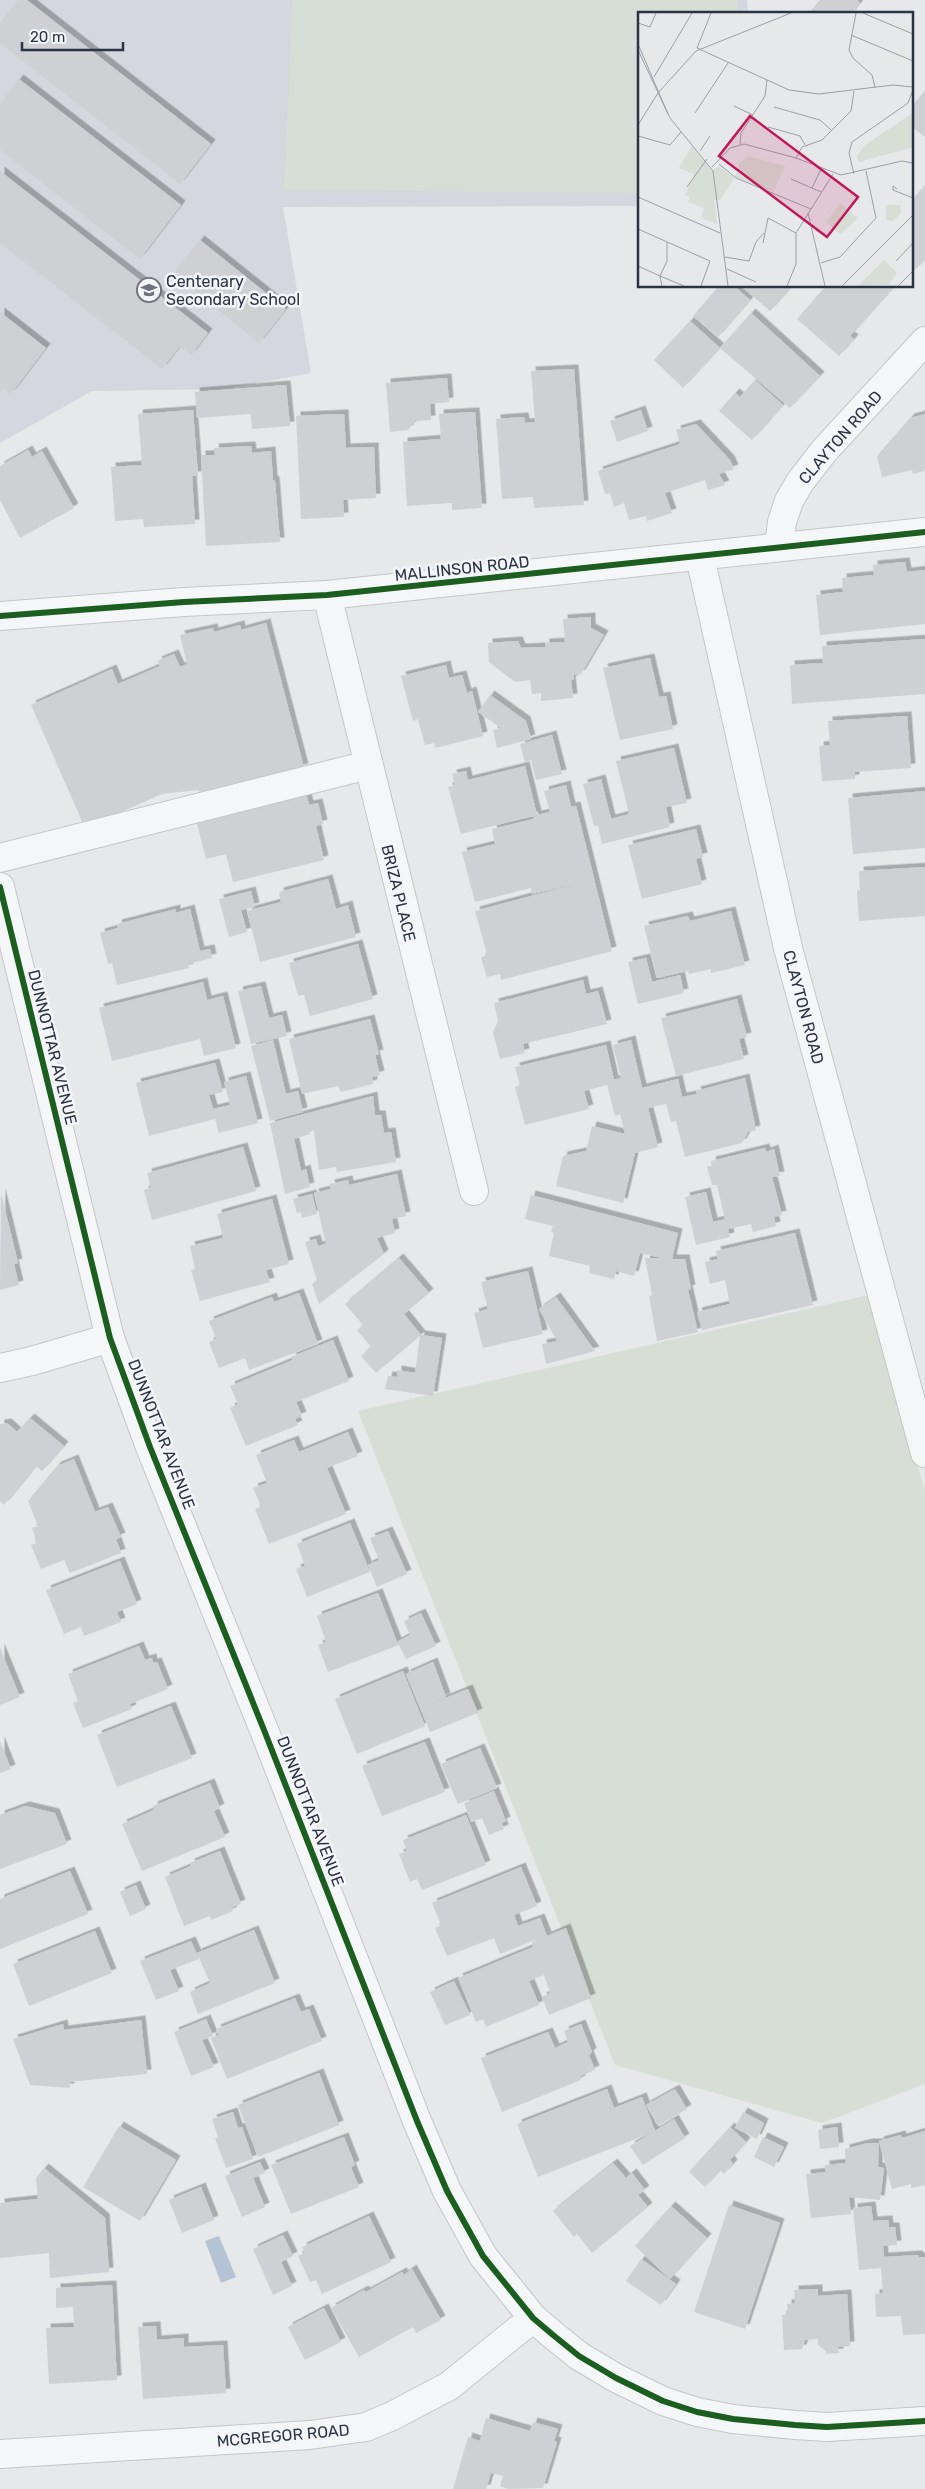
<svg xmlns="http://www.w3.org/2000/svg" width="925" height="2489" font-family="Rubik,sans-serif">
  <defs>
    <filter id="shadow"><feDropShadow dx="4.5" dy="-4.5" stdDeviation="0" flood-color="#0004"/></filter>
  </defs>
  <rect width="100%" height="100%" fill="#e6e8ea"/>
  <!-- built -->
  <polygon fill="#d4d7dd" points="0,0 747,0 748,14 639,14 639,206 283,207 311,373 224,389 92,391 0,443"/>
  <!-- green -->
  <g fill="#d6ded6">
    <polygon points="293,0 737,0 737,14 639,14 639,193 284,190"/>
    <polygon points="869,1295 925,1491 925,2084 822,2123 615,2065 358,1411"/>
  </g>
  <!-- water -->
  <polygon fill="#b4c4d5" points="219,2236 236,2277 221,2283 205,2241"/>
  <!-- building -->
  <g fill="#ced0d3" filter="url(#shadow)">
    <polygon points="18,0 27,0 211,144 180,184 0,43 0,23"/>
    <polygon points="820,0 857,0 860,3 851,14 808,14"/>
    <polygon points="19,79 181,205 140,259 0,150 0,104"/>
    <polygon points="925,91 925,137 911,126 911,107"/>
    <polygon points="0,171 208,333 191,355 180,346 162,369 0,243"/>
    <polygon points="925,185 925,259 915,270 911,267 911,201"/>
    <polygon points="200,240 286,309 259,343 181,280 184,277 175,270"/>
    <polygon points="719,286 734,286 750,300 718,337 693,316"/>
    <polygon points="741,286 792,286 770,311"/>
    <polygon points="826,286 890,286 893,288 850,336 854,339 839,356 797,319"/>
    <polygon points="0,312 46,348 11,394 3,388 0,392"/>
    <polygon points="751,313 820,376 790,408 720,348"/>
    <polygon points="690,321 720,348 683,388 654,360"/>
    <polygon points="574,369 584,505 534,508 533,497 502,499 496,419 524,417 525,423 535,422 531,371"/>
    <polygon points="447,378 449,402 430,404 431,420 415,421 408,430 390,432 386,383"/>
    <polygon points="755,380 783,405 752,440 719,411 735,393 740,397"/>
    <polygon points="286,385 290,426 252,429 251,414 197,418 195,392"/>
    <polygon points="193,410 198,476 192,476 195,524 144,527 143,519 115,521 111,467 142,465 138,414"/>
    <polygon points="641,410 648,431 617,442 610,421"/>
    <polygon points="475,412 482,508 452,510 452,503 407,506 403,442 441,439 439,414"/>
    <polygon points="344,414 346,448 374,447 376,498 343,500 344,517 301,519 296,416"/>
    <polygon points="925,414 925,471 913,474 912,470 882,477 877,456 910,418"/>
    <polygon points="696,424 730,460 734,469 719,474 725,485 708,490 705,480 665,493 672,513 647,521 646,516 629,520 624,503 614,507 610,493 605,494 598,471 680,444 676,430"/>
    <polygon points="251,446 252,453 271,451 273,480 275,481 280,542 206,546 201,455 215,455 214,448"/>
    <polygon points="28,450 32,457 42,451 74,508 20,538 0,500 0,466"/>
    <polygon points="905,562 907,572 925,570 925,624 820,635 816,595 843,592 842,578 874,575 873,565"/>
    <polygon points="591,617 591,628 604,635 581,674 574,675 574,680 571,680 573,698 541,701 541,693 532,694 530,680 515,682 489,662 488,643 518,641 521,648 545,647 545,643 565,642 563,619"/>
    <polygon points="266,623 304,768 200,792 198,790 162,794 85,828 31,705 112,669 118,684 160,666 157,661 174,654 180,667 187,664 180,635 213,628 214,632 240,625 241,630"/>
    <polygon points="925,639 925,694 792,704 790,665 823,663 822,646"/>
    <polygon points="650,658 659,697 666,696 673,729 620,740 603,668"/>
    <polygon points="446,665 449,678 462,675 467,693 472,691 483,736 435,748 434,743 425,745 418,719 413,721 401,676"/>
    <polygon points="490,695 526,721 531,739 497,748 493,730 501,728 478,712"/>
    <polygon points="907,716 911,768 855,772 855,779 822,781 819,746 830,745 828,721"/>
    <polygon points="552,735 562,774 536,780 531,760 525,762 520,744"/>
    <polygon points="674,748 687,803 666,807 670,827 602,844 598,826 594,826 583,784 601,779 611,819 629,814 616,761"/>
    <polygon points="525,766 537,815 550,812 544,791 566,785 571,807 576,806 612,951 501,980 500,974 487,977 481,958 487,954 475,911 583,882 532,894 531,888 475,902 462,852 495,844 492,829 534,819 533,816 461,834 448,787 455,785 452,774 466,771 468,780"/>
    <polygon points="925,791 925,848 853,854 848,798"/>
    <polygon points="306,793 309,805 318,803 323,824 316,826 324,860 233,882 226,854 206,859 196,820"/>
    <polygon points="696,829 703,857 696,859 702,884 642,899 628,845"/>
    <polygon points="925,867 925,916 859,921 857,891 860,890 859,871"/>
    <polygon points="328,879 336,909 348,905 356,937 260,962 247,911 281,902 279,892"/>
    <polygon points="251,891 255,907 241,910 247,932 229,937 219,899"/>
    <polygon points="176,909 176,913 190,909 200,951 210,949 212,958 188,964 189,968 117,985 112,963 108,964 100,933 118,928 117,924"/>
    <polygon points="731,911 745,965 711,973 711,969 689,974 688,971 657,978 644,926 688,916 690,921"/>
    <polygon points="358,944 373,999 310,1016 304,995 298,996 289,963"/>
    <polygon points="646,958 652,982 680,975 684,993 638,1004 628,962"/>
    <polygon points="583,980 586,994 598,991 607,1024 523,1044 525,1053 500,1059 493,1032 498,1021 494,1003"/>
    <polygon points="203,982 207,1000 223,996 236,1048 204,1056 200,1039 112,1061 99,1008"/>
    <polygon points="261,986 269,1018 282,1015 287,1036 251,1044 238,991"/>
    <polygon points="737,999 747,1037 739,1039 744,1059 676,1076 661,1018"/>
    <polygon points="370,1019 379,1054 375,1055 380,1075 372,1077 373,1084 341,1092 338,1086 302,1094 289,1039"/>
    <polygon points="273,1040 286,1094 298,1091 303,1112 270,1121 251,1046"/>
    <polygon points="631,1040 642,1088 678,1079 682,1097 697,1094 696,1091 745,1078 756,1130 748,1132 742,1143 685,1157 676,1121 671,1122 666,1104 648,1108 658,1147 635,1153 623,1203 556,1186 563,1156 586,1151 592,1126 625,1134 620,1114 615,1116 607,1085 584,1091 589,1109 525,1125 515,1087 520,1085 515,1067 606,1045 614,1080 621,1078 613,1045"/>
    <polygon points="215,1063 223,1092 209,1095 213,1109 230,1105 224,1082 246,1076 258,1123 219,1133 215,1119 149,1136 136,1083"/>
    <polygon points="373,1096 375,1115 381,1115 384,1133 391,1132 396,1162 337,1172 336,1167 319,1170 314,1131 309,1132 310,1134 294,1139 301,1171 306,1169 310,1187 285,1194 270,1123"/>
    <polygon points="243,1147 256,1191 152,1220 144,1190 151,1188 147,1173"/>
    <polygon points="765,1148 766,1152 774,1149 780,1176 772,1177 782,1215 774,1217 776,1226 753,1232 751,1224 728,1229 730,1237 696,1245 685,1197 706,1192 713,1222 725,1219 717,1185 712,1185 707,1167 712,1165 711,1161"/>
    <polygon points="397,1174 406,1216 392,1219 395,1233 377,1238 384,1254 319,1304 312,1284 317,1280 305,1242 316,1239 318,1246 326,1244 314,1193 331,1189 330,1184 348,1180 349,1185"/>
    <polygon points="1,1193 18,1263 14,1264 19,1285 0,1290"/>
    <polygon points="312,1194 317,1214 302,1218 301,1212 297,1213 293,1199"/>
    <polygon points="531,1195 678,1233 672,1259 685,1259 691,1289 688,1290 698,1332 657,1341 649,1296 652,1295 645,1258 662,1258 640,1253 634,1276 616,1271 614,1279 589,1273 590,1266 549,1256 554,1233 551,1232 553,1226 525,1219"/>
    <polygon points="272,1199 289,1264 266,1270 270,1282 200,1301 191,1270 195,1269 190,1246 223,1238 217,1214"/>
    <polygon points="795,1233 813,1305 702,1330 697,1312 730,1304 725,1280 710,1284 705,1262 718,1259 716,1251"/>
    <polygon points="399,1258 429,1293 404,1314 421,1335 442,1338 433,1396 385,1389 388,1376 397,1377 397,1370 415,1373 420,1336 376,1373 361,1356 371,1347 357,1330 363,1325 345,1304"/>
    <polygon points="528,1271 543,1334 483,1348 474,1313 488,1309 481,1282"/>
    <polygon points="299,1293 318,1344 249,1370 245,1358 219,1368 209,1342 216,1339 209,1321 272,1297 274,1302"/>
    <polygon points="556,1297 595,1351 546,1364 542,1344 557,1341 539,1309"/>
    <polygon points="333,1340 349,1381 296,1402 302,1416 295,1419 298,1425 246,1446 230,1408 238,1404 230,1386 293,1360 291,1357"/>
    <polygon points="30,1418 64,1446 42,1471 36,1466 4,1505 0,1501 0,1424 7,1423 17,1432"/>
    <polygon points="348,1432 358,1456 327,1468 346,1514 269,1544 255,1509 261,1506 253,1488 267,1483 256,1455 294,1440 299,1452"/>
    <polygon points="74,1459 95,1512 108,1507 121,1537 116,1539 121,1553 70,1573 64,1560 41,1569 31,1545 37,1543 32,1528 38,1526 28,1501 57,1466"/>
    <polygon points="350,1523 370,1572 307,1597 296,1569 305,1566 297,1544"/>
    <polygon points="388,1531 407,1574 377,1587 368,1565 379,1560 370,1538"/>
    <polygon points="120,1561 137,1604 117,1612 121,1622 84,1636 81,1627 64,1634 46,1590"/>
    <polygon points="378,1593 397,1642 410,1635 404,1621 421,1613 436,1646 406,1659 399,1645 328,1672 318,1645 326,1642 317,1616"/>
    <polygon points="139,1646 145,1660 152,1658 153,1663 157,1662 168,1689 130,1704 132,1709 83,1728 73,1703 78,1701 68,1674"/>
    <polygon points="0,1648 20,1697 0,1705"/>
    <polygon points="433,1662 446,1697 433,1703 468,1689 478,1713 430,1732 406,1674"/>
    <polygon points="403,1671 425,1726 357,1754 335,1699"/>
    <polygon points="171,1706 192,1758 117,1787 97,1735"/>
    <polygon points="0,1741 11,1769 0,1773"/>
    <polygon points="425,1742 445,1792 382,1816 362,1766"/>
    <polygon points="480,1748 497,1788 458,1804 441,1764"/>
    <polygon points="210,1783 220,1808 214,1811 225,1837 142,1871 122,1824 154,1810 153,1806"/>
    <polygon points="494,1791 506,1821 502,1823 504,1829 489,1835 482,1818 471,1822 464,1803"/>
    <polygon points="25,1806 55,1813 67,1844 0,1869 0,1815"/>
    <polygon points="466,1815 486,1865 422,1890 417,1879 410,1882 399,1854 407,1851 403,1840"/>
    <polygon points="220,1851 241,1904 232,1907 233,1911 211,1920 210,1916 184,1926 165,1877 191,1866 190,1863"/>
    <polygon points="521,1867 537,1906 514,1915 518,1926 540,1918 547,1936 566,1928 591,1998 549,2015 542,1997 550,1993 544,1975 529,1981 539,2005 486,2027 483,2019 476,2022 458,1978 533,1947 532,1942 540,1938 500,1954 494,1938 447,1956 435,1928 441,1925 432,1903"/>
    <polygon points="70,1871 88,1914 0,1949 0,1899"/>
    <polygon points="136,1885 146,1909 130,1916 120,1892"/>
    <polygon points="254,1930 275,1983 198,2014 190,1992 210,1983 197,1953"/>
    <polygon points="95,1931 112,1973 29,2006 13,1964"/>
    <polygon points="191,1941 199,1959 170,1970 179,1991 156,2000 140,1961"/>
    <polygon points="454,1981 470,2015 445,2025 430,1992"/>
    <polygon points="295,1998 301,2012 309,2009 322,2041 227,2079 211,2038 219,2035 216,2029"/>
    <polygon points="206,2019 213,2036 202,2040 214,2067 191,2076 174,2032"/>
    <polygon points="141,2020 147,2074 69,2082 70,2088 30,2085 13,2039 63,2024 64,2030"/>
    <polygon points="581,2024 592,2052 589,2055 595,2070 580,2076 581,2080 502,2112 481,2058 548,2032 555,2048 568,2042 564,2031"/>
    <polygon points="319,2073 339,2125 258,2157 238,2105"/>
    <polygon points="607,2089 614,2108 642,2097 655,2131 674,2119 685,2138 643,2165 630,2146 651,2133 538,2177 517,2124"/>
    <polygon points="675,2089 687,2109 658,2126 646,2105"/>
    <polygon points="233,2112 238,2128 242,2127 253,2159 226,2168 215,2138 218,2137 212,2119"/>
    <polygon points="743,2112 764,2123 757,2139 735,2128"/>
    <polygon points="119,2126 176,2160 140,2221 83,2187"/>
    <polygon points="730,2127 746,2142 730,2160 733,2164 724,2174 720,2170 705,2187 689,2172"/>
    <polygon points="837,2127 839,2147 820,2149 818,2130"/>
    <polygon points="925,2131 925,2185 911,2188 911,2184 892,2189 879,2141 901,2135 902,2138"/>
    <polygon points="344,2137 355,2165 351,2167 359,2187 291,2214 271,2165"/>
    <polygon points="763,2137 784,2147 774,2167 754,2157"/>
    <polygon points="868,2143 879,2143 878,2167 884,2168 880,2200 849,2197 851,2214 811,2218 806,2174 826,2172 825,2165 846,2163 845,2149"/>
    <polygon points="260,2162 265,2173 253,2178 265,2207 242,2217 225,2176"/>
    <polygon points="613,2163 626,2178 632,2173 645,2190 638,2195 648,2207 592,2253 577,2234 574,2237 553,2211"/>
    <polygon points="44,2168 105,2218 109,2272 50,2278 49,2253 0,2258 0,2203 38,2199 36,2178"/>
    <polygon points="201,2187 214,2220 182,2233 169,2200"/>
    <polygon points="729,2205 780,2223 745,2329 694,2312"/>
    <polygon points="671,2206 707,2238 670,2279 635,2246"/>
    <polygon points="871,2206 873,2221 888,2220 889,2227 895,2227 897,2245 883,2246 884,2257 918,2255 919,2257 925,2257 925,2334 903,2335 901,2316 876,2317 875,2294 883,2293 881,2268 859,2270 853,2208"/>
    <polygon points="369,2216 391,2262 322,2294 316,2280 310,2282 298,2256 305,2253 302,2247"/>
    <polygon points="283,2235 293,2256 281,2262 292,2286 273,2295 253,2249"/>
    <polygon points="641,2259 676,2284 661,2305 626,2281"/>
    <polygon points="412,2269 441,2320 416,2333 413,2327 359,2357 331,2308 364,2290 366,2292 402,2272 404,2275"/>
    <polygon points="112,2285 117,2380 49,2384 46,2328 74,2327 73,2307 56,2308 56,2288"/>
    <polygon points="818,2289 818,2296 847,2294 850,2346 838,2347 839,2353 826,2354 826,2351 818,2345 818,2339 805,2340 802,2349 784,2350 782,2315 788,2315 787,2304 795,2303 794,2290"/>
    <polygon points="324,2308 341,2342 305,2360 288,2327"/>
    <polygon points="156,2326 157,2340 184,2338 184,2347 223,2345 226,2393 143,2399 138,2327"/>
    <polygon points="486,2418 530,2431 533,2422 558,2429 554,2441 557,2442 543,2488 508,2489 500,2486 503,2476 491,2473 486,2489 453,2489 468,2437 480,2441"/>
  </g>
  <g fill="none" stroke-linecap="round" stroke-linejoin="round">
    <defs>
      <g id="minor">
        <polyline points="779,546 782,522 789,501 800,482 824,451 925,341"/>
        <polyline points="700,557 788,948 925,1453"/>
        <polyline points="327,595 474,1191"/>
        <polyline points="0,616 184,602 327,595 925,532"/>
        <polyline points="0,858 368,765"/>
        <polyline points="0,887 110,1338 150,1447 264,1730 417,2121 447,2191 483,2256 533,2318 553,2335 579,2356 616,2378 663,2401 697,2412 733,2419 795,2425 827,2427 925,2421"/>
        <polyline points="0,1368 32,1361 110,1338"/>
        <polyline points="0,2454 310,2435 366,2427 392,2416 449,2386 533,2318"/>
      </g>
    </defs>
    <!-- minor casing -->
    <use href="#minor" stroke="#c4c6c8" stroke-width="30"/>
    <!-- minor -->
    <use href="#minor" stroke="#f5f6f7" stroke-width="28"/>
    <defs>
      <g id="cycleway">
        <polyline points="0,616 184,602 327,595 925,532"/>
        <polyline points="0,887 110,1338 150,1447 264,1730 417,2121 447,2191 483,2256 533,2318 553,2335 579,2356 616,2378 663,2401 697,2412 733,2419 795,2425 827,2427 925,2421"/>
      </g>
    </defs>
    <!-- cycleway casing -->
    <use href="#cycleway" stroke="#f4f6f9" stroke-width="9"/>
    <!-- cycleway -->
    <use href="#cycleway" stroke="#1b5e20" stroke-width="6"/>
  </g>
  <!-- icons -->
  <defs>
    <symbol id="school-ring" viewBox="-11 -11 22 22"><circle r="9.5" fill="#f4f6f9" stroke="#6c737f" stroke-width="1.5"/><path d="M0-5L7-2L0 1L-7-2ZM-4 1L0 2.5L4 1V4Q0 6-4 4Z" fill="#6c737f"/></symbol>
  </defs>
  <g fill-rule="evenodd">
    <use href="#school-ring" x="135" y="276" width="28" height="28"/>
  </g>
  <g text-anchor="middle" stroke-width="5" stroke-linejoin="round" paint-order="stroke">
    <!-- poi labels -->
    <g font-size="16" fill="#2b3445" stroke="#f4f6f9" text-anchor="start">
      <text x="166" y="287">Centenary<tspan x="166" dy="18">Secondary School</tspan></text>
    </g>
    <!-- street labels -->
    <g font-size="16" fill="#2b3445" stroke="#f4f6f9">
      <text transform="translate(840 437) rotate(-49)" y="6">CLAYTON ROAD</text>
      <text transform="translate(462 568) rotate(-6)" y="6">MALLINSON ROAD</text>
      <text transform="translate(399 893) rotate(76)" y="6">BRIZA PLACE</text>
      <text transform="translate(804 1007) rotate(75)" y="6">CLAYTON ROAD</text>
      <text transform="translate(53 1047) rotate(76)" y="6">DUNNOTTAR AVENUE</text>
      <text transform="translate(162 1434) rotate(69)" y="6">DUNNOTTAR AVENUE</text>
      <text transform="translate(311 1811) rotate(69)" y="6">DUNNOTTAR AVENUE</text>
      <text transform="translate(283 2435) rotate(-5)" y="6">MCGREGOR ROAD</text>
    </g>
  </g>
  <!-- overview -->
  <g transform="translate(638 12)">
    <rect width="275" height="275" fill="#e6e8ea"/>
    <path d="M275,101V135L221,150L219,144L227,133ZM54,134L74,159L81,154L96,166L82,188H76L79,212L63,206L66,196L50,190L52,185L47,183L56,162L41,156ZM110,144L147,154L135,180L97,165L101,151ZM202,191L220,206L203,222L188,210ZM248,193H262L263,201L255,209L248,208ZM246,248L259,261L250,273L220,274Z" fill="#d6ded6"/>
    <path fill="none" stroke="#9ba0a8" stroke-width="1" d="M73,1L59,36L151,78L181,82L255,73L275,75M218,1L211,38L215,46L234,63L237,75M225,1L275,22M0,11L12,15L18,1M213,23L275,49M0,32L30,102M0,38L32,106L75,159L90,274M16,65L54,1M96,94L115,103M136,95L182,108L193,118M57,101L90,51M0,113L20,81L58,39L153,1M130,115L162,124L167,133M0,124L32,133L43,120M102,132L103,121L127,84L129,68M62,139L72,124M158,146L164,135L184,128L213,99L216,79M81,152L98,166L173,197M74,155L92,136L106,132L158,146L203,163L264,149L275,151M216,162L211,141L214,130L270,91L275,78M153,167L183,180M49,175L69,147M174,176L183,157M259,177L255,174V178L275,186M0,185L82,221M170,201L187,274M0,217L72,249L63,274M29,230V249L22,264L46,274M125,231L130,206L158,221M87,245L111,249L118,230L126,221M258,249L275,231M183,251L202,245L238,206L228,159M0,254L22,264L24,274M89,257L118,270M149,274L158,252V221L195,162M204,274L275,203M260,274L275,259"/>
    <path fill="#c2185b" fill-opacity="0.15" stroke="#c2185b" stroke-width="2.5" d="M112,104L220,185L189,225L81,144Z"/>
    <rect width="275" height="275" fill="none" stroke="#2b3445" stroke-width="2.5"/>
  </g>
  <!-- scale -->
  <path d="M22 42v8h101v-8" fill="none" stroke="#2b3445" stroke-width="2.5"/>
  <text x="30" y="42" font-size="15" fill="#2b3445" stroke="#f4f6f9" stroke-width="4" paint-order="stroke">20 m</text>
</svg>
